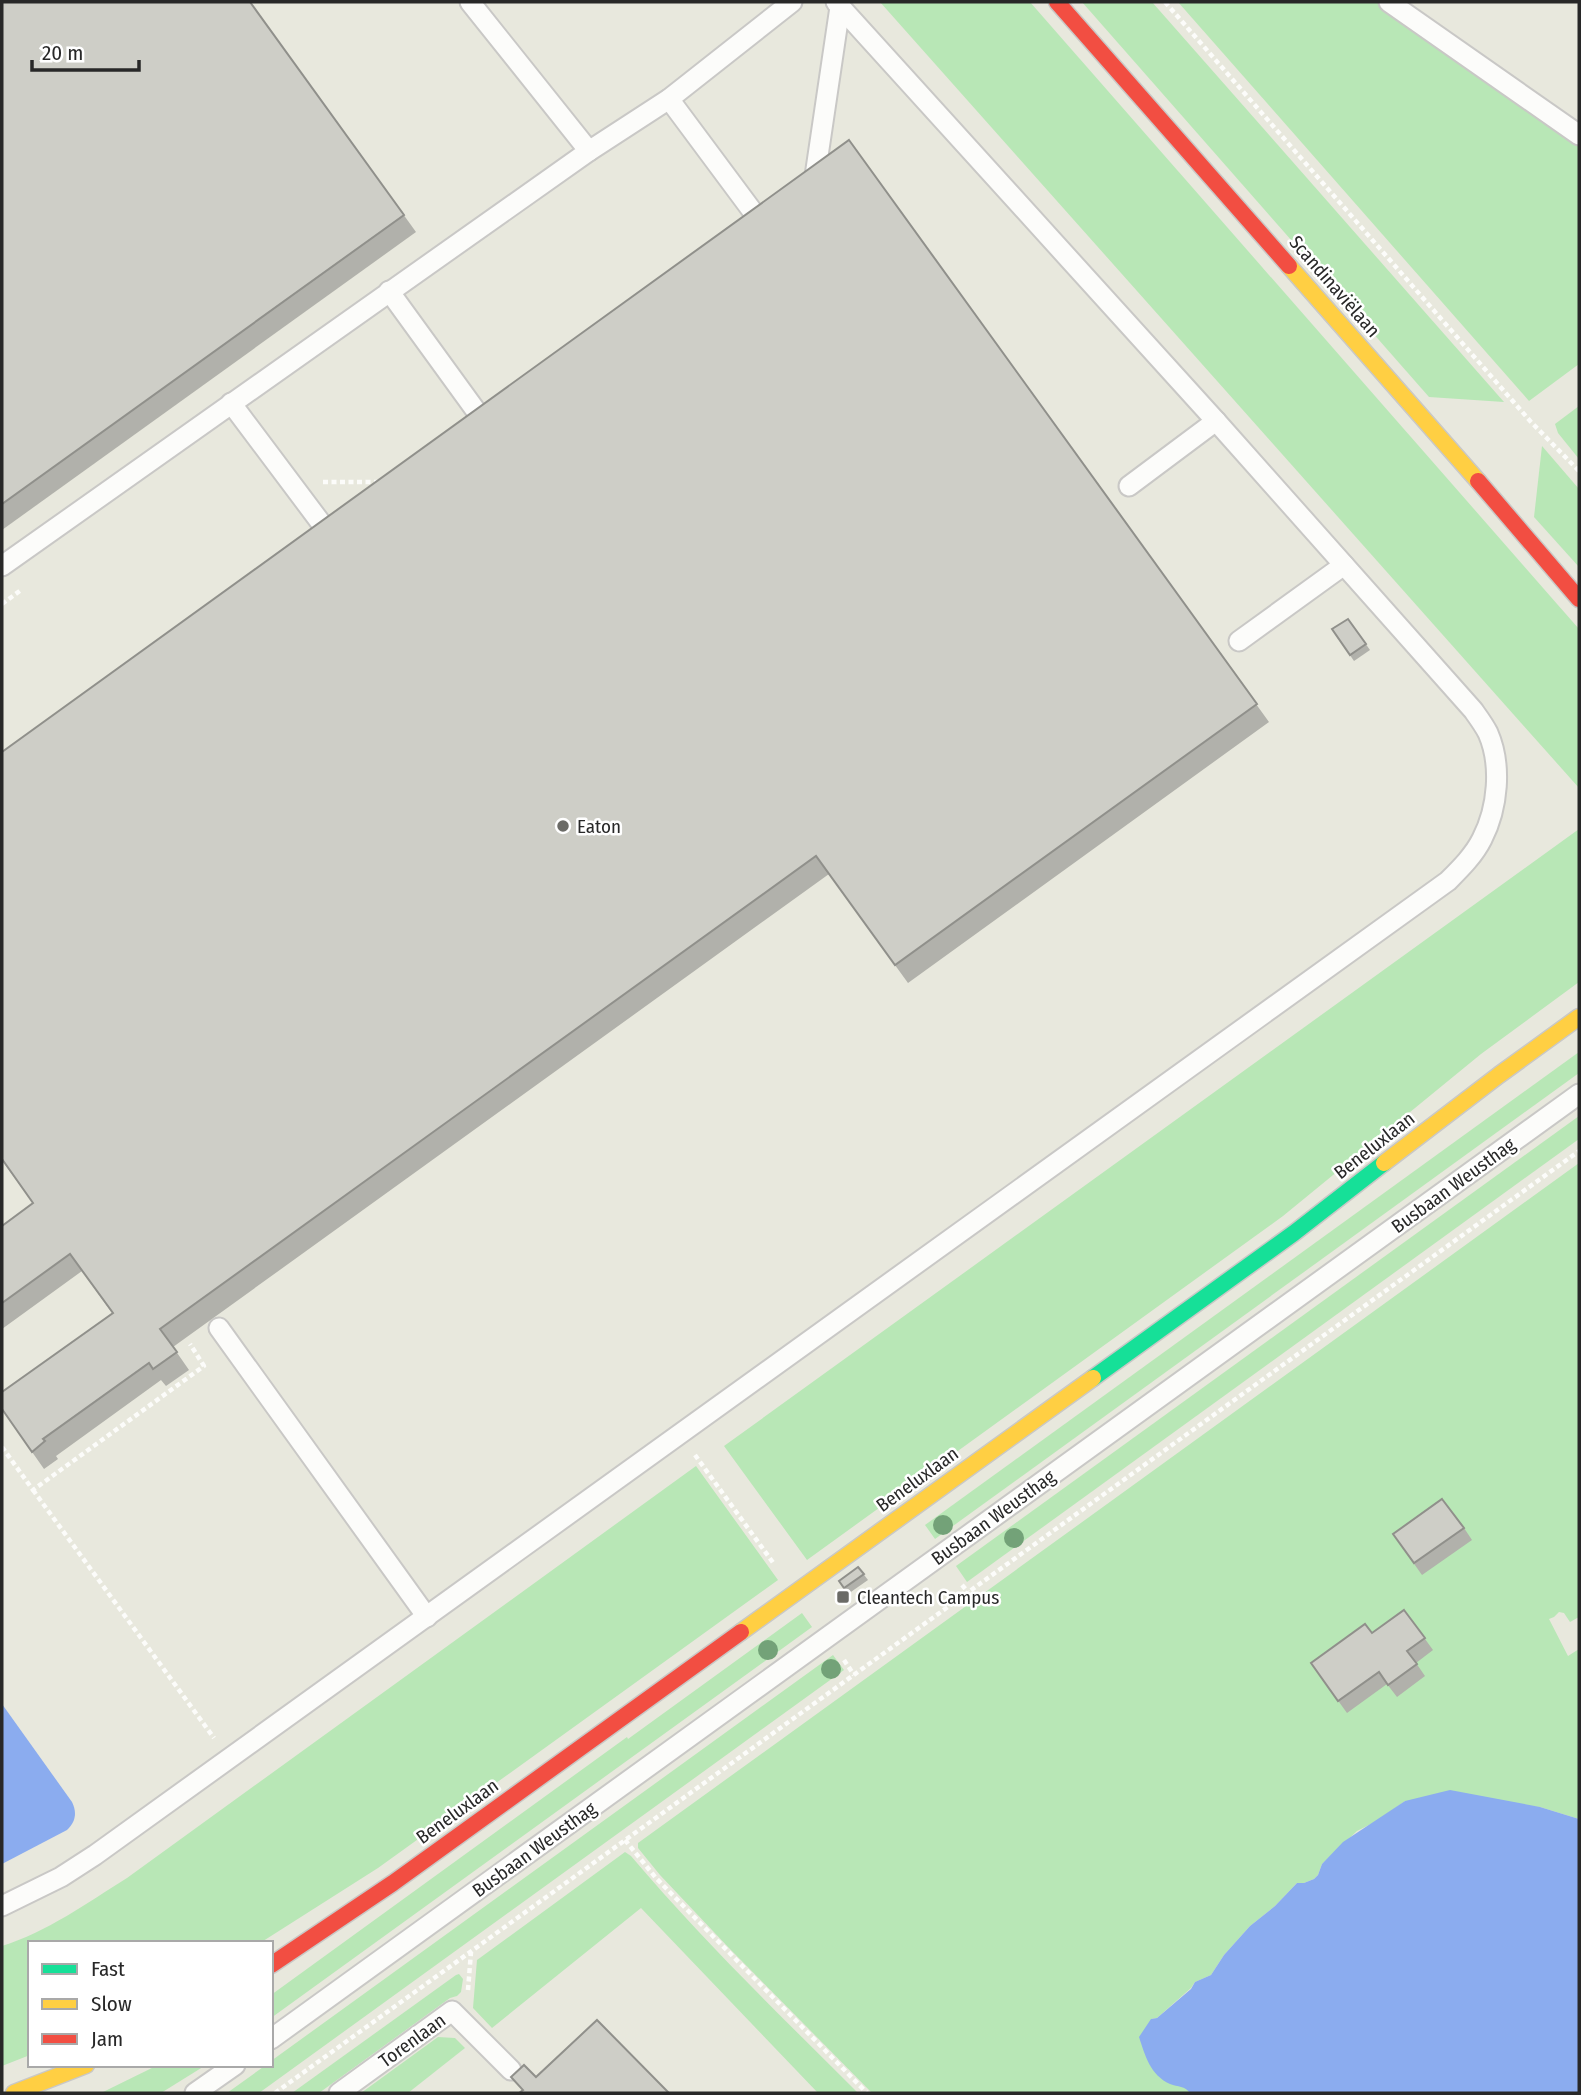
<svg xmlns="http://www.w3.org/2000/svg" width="1581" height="2095" font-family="'Fira Sans Condensed',sans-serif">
  <rect width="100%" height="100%" fill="#e8e8dd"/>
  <!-- green -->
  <g fill="#b8e7b6">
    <polygon points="880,2 1030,2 1579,629 1579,788"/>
    <polygon points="1082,2 1152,2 1504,402 1429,397"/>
    <polygon points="1178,2 1380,2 1579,141 1579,364 1529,401"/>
    <polygon points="1579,406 1579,459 1558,433 1555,424"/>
    <polygon points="1542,446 1579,489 1579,567 1534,517"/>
    <polygon points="1579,829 1579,982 1481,1054 1283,1216 807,1560 724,1446"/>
    <polygon points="1579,1052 1579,1073 935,1539 925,1525"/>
    <polygon points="1579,1116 1579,1139 967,1582 956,1566"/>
    <polygon points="1579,1163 1579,1617 1570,1622 1564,1613 1559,1612 1554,1617 1549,1619 1568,1656 1579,1649 1579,1819 1540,1807 1405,1801 1377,1821 1357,1831 1322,1864 1318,1875 1314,1879 1304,1883 1297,1883 1275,1906 1250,1926 1224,1955 1211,1975 1195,1982 1191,1988 1157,2018 1151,2019 1150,2065 1160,2077 1187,2088 1190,2093 872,2093 729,1948 660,1875 638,1848 638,1843"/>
    <path d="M696,1466L778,1580L378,1868L260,1943H30V2055L2,2066V1946C47,1932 87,1903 127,1878Z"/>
    <polygon points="802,1613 812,1627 271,2018 271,1995 627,1737 628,1739"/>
    <polygon points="833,1655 844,1670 259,2093 227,2093 266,2065 271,2065 271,2061"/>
    <path d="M625,1852L631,1856C702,1940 781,2016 858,2093H818L641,1908L492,2028L473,2008L477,1960Z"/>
    <polygon points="459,1974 463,1979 461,1992 457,1996 450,1998 319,2093 292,2093 456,1975"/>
    <polygon points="438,2037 455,2038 465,2048 408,2093 361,2093"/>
    <polygon points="158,2065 206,2065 161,2093 101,2093"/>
  </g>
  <!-- water -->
  <g fill="#8bacef">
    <path d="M2,1704L72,1802C77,1812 76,1822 67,1830L2,1864Z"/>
    <path d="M1450,1790L1540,1807L1579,1819V2093H1190C1185,2086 1178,2087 1170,2084C1150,2075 1145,2055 1139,2037L1151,2019L1157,2018L1191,1989L1195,1982L1211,1975L1224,1955L1250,1926L1275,1906L1297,1883H1304L1314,1879L1318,1875L1322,1864L1343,1842L1405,1801Z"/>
  </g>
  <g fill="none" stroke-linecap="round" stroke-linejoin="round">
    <defs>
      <g id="lane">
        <polyline points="1389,2 1579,135"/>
        <polyline points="669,99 756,216"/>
        <polyline points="589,151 669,99 792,2"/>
        <polyline points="815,176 840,7"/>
        <polyline points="389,291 479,415"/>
        <polyline points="231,403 327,531"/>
        <polyline points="1129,486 1216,421"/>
        <polyline points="2,566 589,151 470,2"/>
        <polyline points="1239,641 1344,565"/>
        <polyline points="219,1328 427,1617"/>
        <path d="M2,1906L61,1877L95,1855L1448,881C1461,868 1474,855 1482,839C1498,808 1502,765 1488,733C1484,725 1478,717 1473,710L1216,421L836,2"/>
        <polyline points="271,2039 1579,1094"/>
        <polyline points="195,2093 235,2065"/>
        <polyline points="339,2093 452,2011 511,2070"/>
      </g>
      <polyline id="fast" points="1093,1378 1294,1233 1384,1163"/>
      <g id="slow">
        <polyline points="1289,266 1478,481"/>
        <polyline points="1384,1163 1499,1075 1579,1017"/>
        <polyline points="741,1632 1093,1378"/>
        <polyline points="14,2093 86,2065"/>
      </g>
      <g id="jam">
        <polyline points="1057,2 1289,266"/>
        <polyline points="1478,481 1579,599"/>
        <polyline points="271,1965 393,1883 741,1632"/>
      </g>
    </defs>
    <!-- lane casing -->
    <use href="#lane" stroke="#c9c8c6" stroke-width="23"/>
    <!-- fast casing -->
    <use href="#fast" stroke="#c9c8c6" stroke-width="19"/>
    <!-- slow casing -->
    <use href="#slow" stroke="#c9c8c6" stroke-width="19"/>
    <!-- jam casing -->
    <use href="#jam" stroke="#c9c8c6" stroke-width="19"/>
    <!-- path -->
    <g stroke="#fcfcfa" stroke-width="4.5" stroke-dasharray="5 3.5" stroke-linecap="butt">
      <polyline points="1165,2 1531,422 1579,471"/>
      <polyline points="323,482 378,482"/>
      <polyline points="2,604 21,590"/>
      <polyline points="2,1447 33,1490 204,1366 190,1344"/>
      <polyline points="695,1455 774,1564"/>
      <polyline points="33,1490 214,1738"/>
      <polyline points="962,1585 968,1592"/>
      <polyline points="844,1660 854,1675"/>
      <polyline points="625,1840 656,1878 867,2093"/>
      <polyline points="468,1990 471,1952"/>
      <polyline points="275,2093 1579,1151"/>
    </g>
    <!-- lane -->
    <use href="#lane" stroke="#fcfcfa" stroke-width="19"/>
    <!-- fast -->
    <use href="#fast" stroke="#16e098" stroke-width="16"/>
    <!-- slow -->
    <use href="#slow" stroke="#ffcf43" stroke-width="16"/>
    <!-- jam -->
    <use href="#jam" stroke="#f24e42" stroke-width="16"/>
  </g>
  <!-- trees -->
  <g fill="#73a278">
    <circle cx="943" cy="1525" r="10"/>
    <circle cx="1014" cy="1538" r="10"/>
    <circle cx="768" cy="1650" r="10"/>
    <circle cx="831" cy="1669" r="10"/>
  </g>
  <!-- wall -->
  <g fill="#b1b1ab">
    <polygon points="2,2 250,2 416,232 2,530"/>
    <polygon points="849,140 1269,722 908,983 829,874 173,1347 189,1370 166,1386 161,1380 56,1456 58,1459 44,1469 2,1409 112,1313 82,1271 2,1329 2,1226 33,1203 3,1162 2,1163 2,752"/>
    <polygon points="1348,619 1370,650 1354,661 1332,629"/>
    <polygon points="1464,1528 1472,1540 1422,1575 1393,1534"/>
    <polygon points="858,1567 868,1580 848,1594 839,1581"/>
    <polygon points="1404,1610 1433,1650 1416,1663 1425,1676 1397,1697 1387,1684 1347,1713 1311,1663 1372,1633"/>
  </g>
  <!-- building -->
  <g fill="#cecec7" stroke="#90908b" stroke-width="2">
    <polygon points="2,2 250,2 404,215 2,504"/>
    <polygon points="849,140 1257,704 895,965 816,856 160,1329 177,1352 153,1369 149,1363 43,1439 45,1441 32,1452 2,1409 2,1392 113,1313 70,1254 2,1303 2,1226 33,1203 2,1159 2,752"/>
    <polygon points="1348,619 1366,644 1350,655 1332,629"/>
    <polygon points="1442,1499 1464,1528 1414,1563 1393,1534"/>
    <polygon points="858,1567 864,1574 844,1588 839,1581"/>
    <polygon points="1404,1610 1425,1638 1407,1651 1417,1664 1388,1685 1379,1672 1338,1701 1311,1663 1365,1624 1372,1633"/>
    <polygon points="597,2020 669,2093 519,2093 523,2090 511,2077 524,2065 536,2077"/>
  </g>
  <!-- markers -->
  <g fill="#6b6b67" stroke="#fff" stroke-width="2.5">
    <circle cx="563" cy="826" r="7"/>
    <rect x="836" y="1590" width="14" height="14" rx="3.5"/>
  </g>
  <g text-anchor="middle" stroke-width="5" stroke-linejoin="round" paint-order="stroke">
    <!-- street labels -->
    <g font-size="19" fill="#282828" stroke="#fff">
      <text transform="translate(1335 286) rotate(49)" y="7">Scandinaviëlaan</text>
      <text transform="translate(1374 1145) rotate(-38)" y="7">Beneluxlaan</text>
      <text transform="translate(1453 1185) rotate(-36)" y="7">Busbaan Weusthag</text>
      <text transform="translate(917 1479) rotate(-36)" y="7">Beneluxlaan</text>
      <text transform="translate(993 1517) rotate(-36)" y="7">Busbaan Weusthag</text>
      <text transform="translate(457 1811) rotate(-36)" y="7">Beneluxlaan</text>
      <text transform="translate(534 1849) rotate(-36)" y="7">Busbaan Weusthag</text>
      <text transform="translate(412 2040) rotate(-36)" y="7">Torenlaan</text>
    </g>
    <!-- poi labels -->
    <g font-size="19" fill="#282828" stroke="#fff" text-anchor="start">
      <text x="577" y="833">Eaton</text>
      <text x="857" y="1604">Cleantech Campus</text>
    </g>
  </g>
  <!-- border -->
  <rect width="1581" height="2095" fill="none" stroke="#282828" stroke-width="7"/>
  <!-- legend -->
  <rect x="28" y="1941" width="245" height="126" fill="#ffffff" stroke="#a9a9a9" stroke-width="2"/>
  <rect x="42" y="1964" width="35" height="10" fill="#16e098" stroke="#a9a9a9" stroke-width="2"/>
  <text x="91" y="1976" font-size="21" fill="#282828">Fast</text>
  <rect x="42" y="1999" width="35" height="10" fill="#ffcf43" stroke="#a9a9a9" stroke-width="2"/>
  <text x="91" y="2011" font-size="21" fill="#282828">Slow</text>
  <rect x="42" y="2034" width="35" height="10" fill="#f24e42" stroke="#a9a9a9" stroke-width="2"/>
  <text x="91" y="2046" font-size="21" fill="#282828">Jam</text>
  <!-- scale -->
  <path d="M32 60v10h107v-10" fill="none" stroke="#282828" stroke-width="3.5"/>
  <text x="42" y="60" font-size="21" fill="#282828" stroke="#ffffff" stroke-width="5" paint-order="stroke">20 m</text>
</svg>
